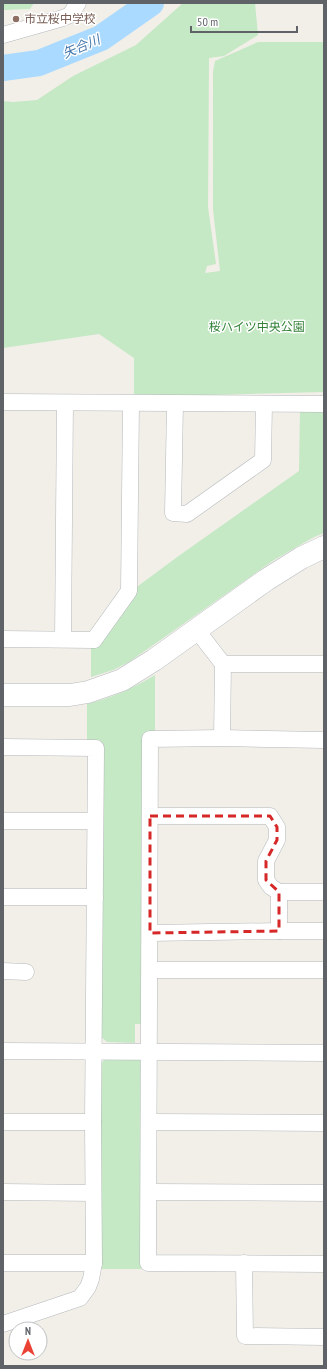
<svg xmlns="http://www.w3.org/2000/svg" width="327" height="1369" font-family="'PT Sans Narrow','Noto Sans JP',sans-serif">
  <rect width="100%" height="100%" fill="#f1efe8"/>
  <!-- green -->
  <g fill="#c5e8c5">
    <polygon points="3,3 34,3 30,9 3,10"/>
    <polygon points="183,3 255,3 258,35 224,56 209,58 208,207 216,264 207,266 205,273 220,271 213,209 213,72 215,61 258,42 324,42 324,392 134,397 134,358 99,334 3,348 3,101 13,102 37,100 73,76 136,45"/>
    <polygon points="324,410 324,533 314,537 274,560 129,662 113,670 91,677 91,646 134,589 180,555 299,471 300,411"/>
    <path d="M155,675V732L143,733L142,1024H135V1043L107,1042L99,1035L101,742H87V704C112,698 133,688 155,675Z"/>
    <polygon points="105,1059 143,1059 141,1269 99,1269 100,1065"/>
  </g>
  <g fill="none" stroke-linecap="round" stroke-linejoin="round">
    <!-- river -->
    <polyline stroke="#aadaff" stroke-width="26" points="3,68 39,63 101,38 151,3"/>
    <defs>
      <g id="street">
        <polyline points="3,35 63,18 70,15 78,3"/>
        <polyline points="3,402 324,404"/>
        <polyline points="175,404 173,513 187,514 263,460 264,404"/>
        <polyline points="196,629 223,664 324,664"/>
        <polyline points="3,639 94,640 129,591 131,404"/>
        <polyline points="63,639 65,403"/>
        <polyline points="222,738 223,664"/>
        <polyline points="324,740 222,738 150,739 148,1261 148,1263 324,1264"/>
        <polyline points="3,747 96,748 93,1122 94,1263 91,1279 88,1287 80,1298 3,1324"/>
        <polyline points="150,816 270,816 277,827 277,840 266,861 266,880 271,887 279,892 324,892"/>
        <polyline points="3,821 95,821"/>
        <polyline points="279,892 279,931 324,931"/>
        <polyline points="3,897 95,897"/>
        <polyline points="150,933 279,931"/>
        <polyline points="150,970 324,970"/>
        <polyline points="3,971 26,972"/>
        <polyline points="3,1051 324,1053"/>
        <polyline points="3,1122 93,1122"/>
        <polyline points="149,1122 324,1123"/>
        <polyline points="3,1192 93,1193"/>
        <polyline points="149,1192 324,1193"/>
        <polyline points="3,1263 94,1263"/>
        <polyline points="244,1263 245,1336 324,1337"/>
      </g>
      <polyline id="secondary" points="3,695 70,695 88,692 122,680 154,660 266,580 301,558 324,547"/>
    </defs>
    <!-- street casing -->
    <use href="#street" stroke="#b5b8bc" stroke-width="17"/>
    <!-- secondary casing -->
    <use href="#secondary" stroke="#b6babf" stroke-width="23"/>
    <!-- street -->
    <use href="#street" stroke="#fff" stroke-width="16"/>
    <!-- secondary -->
    <use href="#secondary" stroke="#fff" stroke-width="22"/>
  </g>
  <!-- marked area -->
  <path fill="none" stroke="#d62828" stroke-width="3" stroke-dasharray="8 5" stroke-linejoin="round" d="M150,816H270L277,827V840L266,861V880L279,892V931L150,933Z"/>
  <!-- markers -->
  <circle fill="#8d6e63" stroke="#fff" stroke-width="1.5" cx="16" cy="19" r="4"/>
  <g text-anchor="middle" stroke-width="3" stroke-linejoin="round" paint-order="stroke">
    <!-- education labels -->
    <g font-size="12" fill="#785e54" stroke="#fff" text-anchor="start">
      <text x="24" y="23">市立桜中学校</text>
    </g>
    <!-- park labels -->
    <g font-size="12" fill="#348238" stroke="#fff">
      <text x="257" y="331">桜ハイツ中央公園</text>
    </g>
    <!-- water labels -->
    <g font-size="13" font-style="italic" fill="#4174aa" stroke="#fff">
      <text transform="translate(81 46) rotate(-23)" y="5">矢合川</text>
    </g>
  </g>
  <!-- border -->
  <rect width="327" height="1369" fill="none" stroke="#5f6368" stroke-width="8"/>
  <!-- north arrow -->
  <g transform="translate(28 1341)"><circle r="19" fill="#ffffff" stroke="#bfc1c3"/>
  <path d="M0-3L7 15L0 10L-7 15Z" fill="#ea4335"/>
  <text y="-6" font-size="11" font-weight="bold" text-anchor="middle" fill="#5f6368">N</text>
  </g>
  <!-- scale -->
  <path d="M191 26v6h106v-6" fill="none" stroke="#5f6368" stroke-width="2"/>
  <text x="197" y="26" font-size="12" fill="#5f6368" stroke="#ffffff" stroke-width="3" paint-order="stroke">50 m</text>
</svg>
